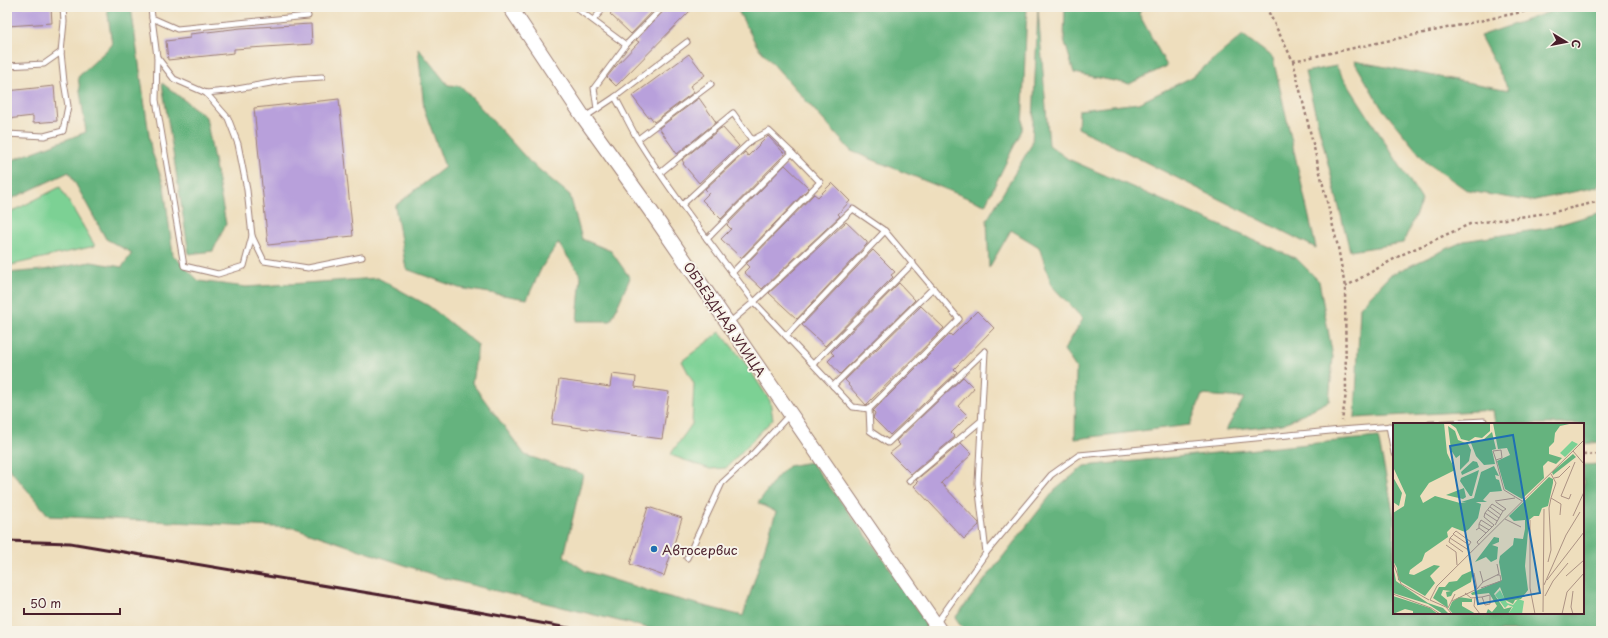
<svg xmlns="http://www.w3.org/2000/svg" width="1608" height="638" font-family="'Playpen Sans',sans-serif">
  <rect width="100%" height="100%" fill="#f7f3e8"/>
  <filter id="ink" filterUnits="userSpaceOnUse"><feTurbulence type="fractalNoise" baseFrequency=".025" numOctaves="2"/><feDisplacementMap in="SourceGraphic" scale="8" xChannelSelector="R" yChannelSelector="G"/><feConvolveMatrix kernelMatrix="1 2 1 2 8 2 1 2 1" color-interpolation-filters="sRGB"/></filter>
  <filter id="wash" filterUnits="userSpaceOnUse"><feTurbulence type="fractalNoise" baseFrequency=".012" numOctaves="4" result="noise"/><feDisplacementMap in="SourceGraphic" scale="16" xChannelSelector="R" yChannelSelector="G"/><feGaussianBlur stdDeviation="0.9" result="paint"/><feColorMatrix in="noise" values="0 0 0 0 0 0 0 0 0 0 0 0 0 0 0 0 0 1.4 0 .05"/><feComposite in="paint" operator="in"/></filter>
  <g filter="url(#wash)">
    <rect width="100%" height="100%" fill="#eedebd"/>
    <g fill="#7cd194" stroke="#637860">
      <path d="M 60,187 L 95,246 L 7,266 L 7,214 Z"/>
      <path d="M 720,332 L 746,364 L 770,401 L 773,419 L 726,468 L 710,469 L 670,455 L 692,424 L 694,384 L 682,361 Z"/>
    </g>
    <g fill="#65b37e" stroke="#586954">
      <path d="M 107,7 L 131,7 L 151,149 L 164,186 L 173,255 L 199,281 L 246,287 L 378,278 L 429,306 L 478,345 L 472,383 L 525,455 L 583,474 L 564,556 L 585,571 L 662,595 L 743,616 L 776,512 L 758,503 L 777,477 L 788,466 L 811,462 L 875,547 L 932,631 L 660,631 L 443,578 L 295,528 L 49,516 L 7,466 L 7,273 L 43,270 L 91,262 L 122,267 L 132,253 L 106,239 L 69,172 L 7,201 L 7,162 L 86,132 L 78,77 L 112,45 Z"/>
      <path d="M 736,7 L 1027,7 L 1022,130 L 985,205 L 851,151 L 757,46 Z"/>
      <path d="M 1065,7 L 1142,7 L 1139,14 L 1167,66 L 1129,84 L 1074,73 L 1064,39 Z"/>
      <path d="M 1601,7 L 1601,180 L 1597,187 L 1530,201 L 1468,191 L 1426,162 L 1381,107 L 1354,61 L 1509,90 L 1480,36 L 1561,8 Z"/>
      <path d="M 1038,10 L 1049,145 L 1068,159 L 1297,259 L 1319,281 L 1333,357 L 1329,401 L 1283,424 L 1226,430 L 1244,398 L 1202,395 L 1190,425 L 1075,439 L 1076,368 L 1064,350 L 1083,319 L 1052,286 L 1039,247 L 1011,230 L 989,268 L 987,220 L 1032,144 Z"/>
      <path d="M 1243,35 L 1273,58 L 1316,248 L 1078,128 L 1079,110 L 1139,103 L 1192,77 Z"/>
      <path d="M 418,48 L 448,85 L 461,86 L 530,162 L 570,195 L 582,239 L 611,251 L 630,278 L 611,321 L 577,321 L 581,276 L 558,243 L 542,267 L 527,299 L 459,288 L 406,269 L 395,206 L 445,167 L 424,109 Z"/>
      <path d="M 1336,66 L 1422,200 L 1403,243 L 1350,251 L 1305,72 Z"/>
      <path d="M 162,83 L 206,117 L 226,224 L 213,251 L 189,254 Z"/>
      <path d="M 1601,212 L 1601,442 L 1583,444 L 1583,424 L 1495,424 L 1493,410 L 1355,418 L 1360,307 L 1390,275 L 1464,241 L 1548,228 Z"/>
      <path d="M 1378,437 L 1394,516 L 1394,613 L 1583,613 L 1583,465 L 1601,464 L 1601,631 L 964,631 L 955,618 L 1054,491 L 1084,466 Z"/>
    </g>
    <g id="blocks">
      <g fill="#b8a0db">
        <path d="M 7,7 L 51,7 L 52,23 L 7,26 Z"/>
        <path d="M 617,7 L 657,7 L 631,34 L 610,14 Z"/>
        <path d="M 667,7 L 694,7 L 616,86 L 607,77 L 615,67 L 639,42 L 636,40 Z"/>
        <path d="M 311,24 L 312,44 L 234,49 L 234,53 L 168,60 L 166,41 L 190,38 L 190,34 L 241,28 Z"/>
        <path d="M 689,54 L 705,75 L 690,86 L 694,92 L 654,122 L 650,116 L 648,117 L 632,96 Z"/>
        <path d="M 54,86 L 57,121 L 33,123 L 33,116 L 7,119 L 7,91 Z"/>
        <path d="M 699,98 L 716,122 L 677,154 L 659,128 Z"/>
        <path d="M 339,99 L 353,236 L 268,245 L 254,108 Z"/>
        <path d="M 721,128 L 723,128 L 739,146 L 699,183 L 683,164 L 684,163 L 682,160 Z"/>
        <path d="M 768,136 L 785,154 L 721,219 L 702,200 L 709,193 L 705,189 L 745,152 L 748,156 Z"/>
        <path d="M 785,165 L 809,188 L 741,258 L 721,239 L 731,229 L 727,225 Z"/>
        <path d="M 832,183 L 850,201 L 838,214 L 840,216 L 762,289 L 744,272 L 749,267 L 746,264 L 814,194 L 818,197 Z"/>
        <path d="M 846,222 L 867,242 L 867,244 L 797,319 L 769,293 Z"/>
        <path d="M 873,250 L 895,272 L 891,275 L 893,277 L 825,346 L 802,325 Z"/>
        <path d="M 899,283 L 915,300 L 840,374 L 828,361 L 834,355 L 831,352 Z"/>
        <path d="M 921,306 L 944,328 L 866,405 L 848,385 L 849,384 L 845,380 Z"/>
        <path d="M 977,311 L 994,328 L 954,369 L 957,372 L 890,435 L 873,418 L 875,413 L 873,411 L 950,334 L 952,336 Z"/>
        <path d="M 612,374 L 636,377 L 635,387 L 669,392 L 662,439 L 552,424 L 559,380 L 610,387 Z"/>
        <path d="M 963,377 L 974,388 L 958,406 L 968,416 L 951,433 L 955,437 L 911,474 L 890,453 L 900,445 L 896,441 Z"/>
        <path d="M 961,443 L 972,454 L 941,483 L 979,523 L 979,525 L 964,539 L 914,486 L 918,482 L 916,480 Z"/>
        <path d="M 648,507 L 682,518 L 664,576 L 630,564 Z"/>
      </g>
    </g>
  </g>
  <g filter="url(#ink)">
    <use href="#blocks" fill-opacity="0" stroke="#9c7e74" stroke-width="1"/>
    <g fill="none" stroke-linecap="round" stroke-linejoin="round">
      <defs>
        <g id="lane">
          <path d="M 151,7 L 152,18 L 177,29 L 308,16"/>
          <path d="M 575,7 L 626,45 L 663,7"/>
          <path d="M 516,12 L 528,7"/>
          <path d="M 152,18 L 157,57 L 174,79 L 206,93 L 226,91 L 293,79 L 322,77"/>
          <path d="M 593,20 L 605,7"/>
          <path d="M 157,57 L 156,100 L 184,266 L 218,274 L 244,266 L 252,236"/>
          <path d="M 7,66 L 44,64 L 61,52"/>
          <path d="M 206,93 L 228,118 L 238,144 L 247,190 L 252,236 L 264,261 L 308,268 L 362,257"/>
          <path d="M 615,97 L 687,42"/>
          <path d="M 597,109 L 594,88 L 626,45"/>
          <path d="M 585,117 L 615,97 C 623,111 630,126 638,140 C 673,196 715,249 754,302 L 853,209 L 885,231 L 786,336"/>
          <path d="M 7,134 L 44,136 L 63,131 L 68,106 L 64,82 L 61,52 L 64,22 L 63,7"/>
          <path d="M 638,139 L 711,84"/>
          <path d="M 660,173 L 733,113 L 752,140 L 682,205"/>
          <path d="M 707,239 L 792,153 L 769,131 L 752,140"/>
          <path d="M 732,273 L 820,182 L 792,153"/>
          <path d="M 729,323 L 754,302 L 853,407 L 869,409 L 959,319 L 885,231"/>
          <path d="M 985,351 L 978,483 L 986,553"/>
          <path d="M 813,364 L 913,263"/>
          <path d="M 833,386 L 933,288"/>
          <path d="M 869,409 L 870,431 L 888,443 L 985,351"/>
          <path d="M 1430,424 L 1484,421 L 1484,424"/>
          <path d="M 1389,426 L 1394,453"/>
          <path d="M 909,481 L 982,420"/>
          <path d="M 687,558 L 722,483 L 750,457 L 790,414"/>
          <path d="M 936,624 L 986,553 L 1051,475 L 1079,455 L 1341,430 L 1394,426"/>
        </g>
        <path id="secondary" d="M 510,7 L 584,118 L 650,210 L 940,631"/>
      </defs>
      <use href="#lane" stroke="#9c7e74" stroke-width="7"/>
      <use href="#secondary" stroke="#9c7e74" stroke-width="16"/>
      <g stroke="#9c7e74" stroke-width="2.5" stroke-dasharray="3 3" stroke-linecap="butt">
        <path d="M 1266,7 L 1293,61 L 1338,247 L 1345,287 L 1346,393 L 1342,421"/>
        <path d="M 1293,61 L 1526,11 L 1537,7"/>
        <path d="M 1345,287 L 1401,255 L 1470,224 L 1554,212 L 1601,201"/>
        <path d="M 1583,455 L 1601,454"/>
      </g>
      <use href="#lane" stroke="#fff" stroke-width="5"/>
      <use href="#secondary" stroke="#fff" stroke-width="14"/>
      <path stroke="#4a1f2b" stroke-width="3" d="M 7,541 L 70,543 L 429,603 L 585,631"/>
    </g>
  </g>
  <circle fill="#1f6fb2" stroke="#f7f3e8" stroke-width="1.5" cx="654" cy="549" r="4"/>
  <g text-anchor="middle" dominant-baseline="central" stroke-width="4" stroke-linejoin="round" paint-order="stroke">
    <g font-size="13" fill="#4a1f2b" stroke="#f7f3e8">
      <text transform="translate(725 319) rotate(56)">ОБЪЕЗДНАЯ УЛИЦА</text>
    </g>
    <g font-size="13" fill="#4a1f2b" stroke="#f7f3e8" text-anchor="start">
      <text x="662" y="549">Автосервис</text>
    </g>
  </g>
  <g transform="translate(1393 423)">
    <rect width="191" height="191" fill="#eedebd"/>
    <path d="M 179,18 L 185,21 L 172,34 L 167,30 ZM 107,167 L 114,180 L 120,182 L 125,176 L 131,178 L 129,191 L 115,191 L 120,184 L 115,182 L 112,185 L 102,172 Z" fill="#7cd194"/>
    <path d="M 0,0 L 51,0 L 54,30 L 62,47 L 36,60 L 27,73 L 30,80 L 42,73 L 67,80 L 80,78 L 88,81 L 85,95 L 76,106 L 72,109 L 59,104 L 54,109 L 55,114 L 32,130 L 29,138 L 17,147 L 16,151 L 21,152 L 41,142 L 47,143 L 37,153 L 42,160 L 32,173 L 5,157 L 4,145 L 0,138 L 0,90 L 11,83 L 13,72 L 1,46 ZM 56,0 L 97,0 L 97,8 L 89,15 L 82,14 L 76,18 L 68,16 L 63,5 ZM 100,0 L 181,0 L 167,3 L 162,10 L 161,19 L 156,24 L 156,31 L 169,35 L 163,41 L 155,38 L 150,43 L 151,55 L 129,76 L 112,66 L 104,38 L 117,32 L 114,25 L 105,26 ZM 55,3 L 62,8 L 65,17 L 75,21 L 78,27 L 76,38 L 67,47 L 67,32 L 63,35 L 58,27 ZM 99,9 L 103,26 L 99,27 L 102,41 L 91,42 L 83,33 L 78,20 L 78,18 L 90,17 ZM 180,31 L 183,34 L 160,52 L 159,49 ZM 80,38 L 84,39 L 86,44 L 69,52 L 68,49 ZM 101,43 L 106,53 L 102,52 L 103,56 L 106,57 L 109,68 L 97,69 L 90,77 L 94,79 L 68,79 L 81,75 L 88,49 ZM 86,47 L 79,73 L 77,73 L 67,58 L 68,55 ZM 0,54 L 9,70 L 6,83 L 0,79 ZM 156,54 L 160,56 L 160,60 L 155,83 L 149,85 L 146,93 L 141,93 L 136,97 L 132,143 L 135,167 L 128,176 L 122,177 L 120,181 L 112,177 L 107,164 L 101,171 L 111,186 L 119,184 L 115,191 L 93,191 L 95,186 L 99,189 L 104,183 L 96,170 L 79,172 L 78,170 L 109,157 L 106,139 L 107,133 L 120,122 L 121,115 L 130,116 L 132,106 L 132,97 L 121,98 L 116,93 ZM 71,65 L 73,74 L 70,76 L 53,72 ZM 101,114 L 106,115 L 106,119 L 99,122 L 105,124 L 104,136 L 98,139 L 93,134 L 82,139 ZM 0,142 L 3,158 L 35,180 L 50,185 L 56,191 L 50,191 L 35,181 L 0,170 ZM 78,148 L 80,148 L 78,159 L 60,169 L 58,173 L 54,174 L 53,169 L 58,168 L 50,167 L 48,172 L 54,177 L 55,185 L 40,175 L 46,164 L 52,164 L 56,159 L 64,158 L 69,152 ZM 0,173 L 37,185 L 45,191 L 20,191 L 20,188 L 12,186 L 0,191 ZM 66,174 L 79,176 L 79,179 L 69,179 L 69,183 L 83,191 L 60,191 L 56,186 L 59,179 Z" fill="#65b37e"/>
    <path fill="none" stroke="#ac9283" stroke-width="1" d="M 180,28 L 191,41M 103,37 L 100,28 L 108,27 L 109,35 L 103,37 L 111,67 L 129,78M 158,51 L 163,60 L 158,75 L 168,81 L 167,92M 161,55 L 166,54 L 177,43M 178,71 L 176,76 L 168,73 L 182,39M 102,78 L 122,75M 103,79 L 113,86 L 110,88M 97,84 L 108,92M 95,87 L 106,95M 92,90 L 99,81 L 110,88 L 102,102M 180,93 L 191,69M 112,96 L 128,104M 137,97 L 137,165 L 142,191M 86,101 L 88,97 L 99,104M 86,105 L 86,101 L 96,107M 83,107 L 86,105 L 93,110M 60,112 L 57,115 L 74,126M 57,115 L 56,119 L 70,129M 53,122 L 63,129 L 64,142M 76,122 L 60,111 L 63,108 L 78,119 L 76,122 L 74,126 L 77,130M 86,122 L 84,119 L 101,102 L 91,94 L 92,90 L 104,98M 0,139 L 8,161 L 36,177M 155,139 L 158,127 L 156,85 L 158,75M 173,153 L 191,137M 154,157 L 191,109M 90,159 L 106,151 L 104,141M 151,162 L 173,112 L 187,89M 88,165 L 108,158 L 107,152 L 104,152M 84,166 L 90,159 L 87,148M 72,170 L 78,175 L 89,174 L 92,182 L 97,181 L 97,172 L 89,174M 0,171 L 38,185 L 47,191M 152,173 L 160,158 L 175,140M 82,175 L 81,183 L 87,191M 59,178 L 84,166 L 81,150M 55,185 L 62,171M 150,189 L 151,86M 59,191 L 53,184 L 37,177 L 44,163 L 191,17M 169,191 L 174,169 L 191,150M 180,191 L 178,184 L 180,168"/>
    <path fill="#1f6fb2" fill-opacity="0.15" stroke="#1f6fb2" stroke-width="2" d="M 120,12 L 147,170 L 85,181 L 57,23 Z"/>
    <rect width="191" height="191" fill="none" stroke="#4a1f2b" stroke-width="2"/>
  </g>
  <rect width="1608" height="638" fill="none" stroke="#f7f3e8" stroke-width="24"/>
  <g transform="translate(1566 42) rotate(100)" stroke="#f7f3e8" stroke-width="3" paint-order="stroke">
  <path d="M0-3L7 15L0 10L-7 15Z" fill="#4a1f2b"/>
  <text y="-6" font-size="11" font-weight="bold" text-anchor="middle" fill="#4a1f2b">С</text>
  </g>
  <path d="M24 608v6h96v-6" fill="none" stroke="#4a1f2b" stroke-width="2"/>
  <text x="30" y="608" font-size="12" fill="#4a1f2b" stroke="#f7f3e8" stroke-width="3" paint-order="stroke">50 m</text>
</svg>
